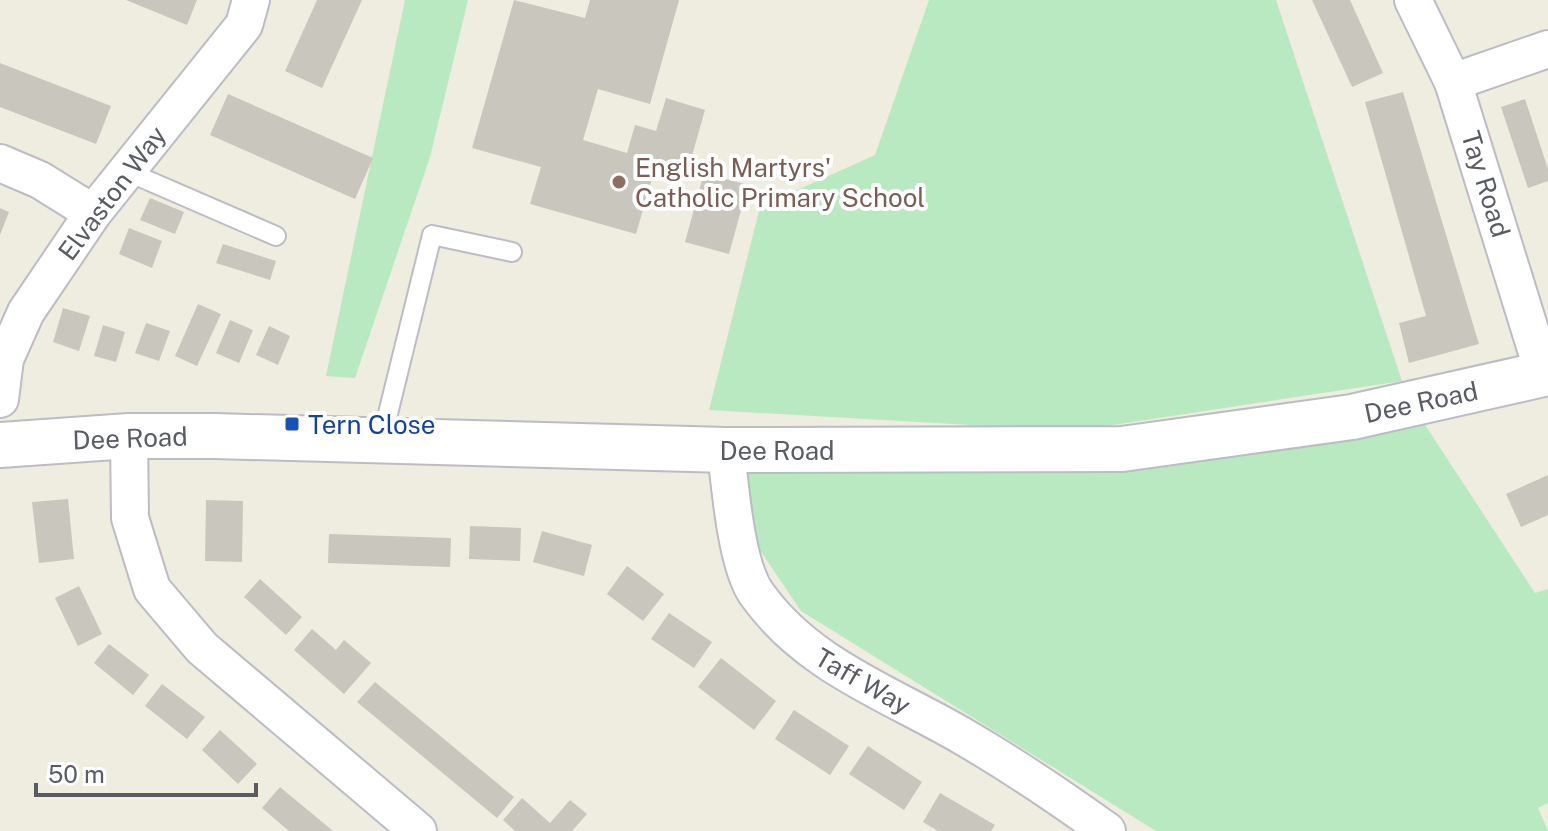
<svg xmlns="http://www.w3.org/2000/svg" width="1548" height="831" font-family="'Public Sans',sans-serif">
  <rect width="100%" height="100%" fill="#eeede0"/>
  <g fill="#b9e9c0">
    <path d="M 405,0 L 468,0 L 430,157 L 355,378 L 326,376 Z"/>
    <path d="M 929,0 L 1276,0 L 1402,381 L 1074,431 L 709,410 L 760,207 L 875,155 Z"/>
    <path d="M 1416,411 L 1535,593 L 1548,589 L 1548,803 L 1538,808 L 1548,831 L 1156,831 L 801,611 L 749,534 L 733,460 Z"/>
  </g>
  <g fill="#c9c7bd">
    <path d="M 126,0 L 197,0 L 187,25 Z"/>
    <path d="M 317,0 L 362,0 L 322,88 L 285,71 Z"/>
    <path d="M 514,0 L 585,18 L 590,0 L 679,0 L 650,104 L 598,89 L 583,140 L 627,153 L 635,125 L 656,131 L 666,98 L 705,110 L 685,180 L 654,172 L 636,234 L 530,204 L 541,167 L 472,148 Z"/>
    <path d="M 1312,0 L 1350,0 L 1383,73 L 1352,87 Z"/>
    <path d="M 0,63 L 111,106 L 96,144 L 0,107 Z"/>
    <path d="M 1403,92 L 1479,344 L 1409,363 L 1399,323 L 1426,316 L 1365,102 Z"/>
    <path d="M 228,94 L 373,158 L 355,199 L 210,135 Z"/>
    <path d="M 1525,99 L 1548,169 L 1548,181 L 1528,188 L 1501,107 Z"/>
    <path d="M 704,173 L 748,185 L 729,254 L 685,242 Z"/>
    <path d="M 150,198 L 184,212 L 175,234 L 140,220 Z"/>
    <path d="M 0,208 L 9,212 L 0,235 Z"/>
    <path d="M 129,228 L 162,241 L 152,268 L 119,254 Z"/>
    <path d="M 223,244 L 276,261 L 270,280 L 216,263 Z"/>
    <path d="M 198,304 L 221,314 L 197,366 L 175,356 Z"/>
    <path d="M 63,308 L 90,316 L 79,351 L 53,342 Z"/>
    <path d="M 230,320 L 253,330 L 239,363 L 216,353 Z"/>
    <path d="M 146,323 L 170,331 L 159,361 L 135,353 Z"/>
    <path d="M 103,325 L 125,332 L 116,362 L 94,356 Z"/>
    <path d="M 269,326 L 290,336 L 278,365 L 256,355 Z"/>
    <path d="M 1548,475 L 1548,515 L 1521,527 L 1506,494 Z"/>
    <path d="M 68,499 L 74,559 L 39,563 L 32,502 Z"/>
    <path d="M 206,500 L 243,501 L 242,562 L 205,561 Z"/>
    <path d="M 470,526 L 521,528 L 520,561 L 469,559 Z"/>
    <path d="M 542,531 L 592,545 L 584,576 L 533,562 Z"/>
    <path d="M 329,534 L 451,538 L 450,567 L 328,563 Z"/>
    <path d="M 627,566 L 664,594 L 643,621 L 607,594 Z"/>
    <path d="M 260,579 L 302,617 L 286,635 L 244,597 Z"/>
    <path d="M 79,586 L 102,634 L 78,646 L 55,598 Z"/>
    <path d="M 669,613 L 712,642 L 694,668 L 651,639 Z"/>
    <path d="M 312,629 L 336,650 L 344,640 L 371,663 L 344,694 L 294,650 Z"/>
    <path d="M 109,644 L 149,675 L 133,695 L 94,663 Z"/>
    <path d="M 721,658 L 776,701 L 754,730 L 698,687 Z"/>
    <path d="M 375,682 L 514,797 L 497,818 L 357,702 Z"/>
    <path d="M 162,684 L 205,717 L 187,739 L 145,706 Z"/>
    <path d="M 794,710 L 849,746 L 830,775 L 775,739 Z"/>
    <path d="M 220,730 L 257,764 L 238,784 L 202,750 Z"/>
    <path d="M 868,746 L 922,782 L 904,810 L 849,774 Z"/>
    <path d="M 280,787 L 333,831 L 289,831 L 262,808 Z"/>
    <path d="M 940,793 L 995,825 L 991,831 L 938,831 L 923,822 Z"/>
    <path d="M 522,798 L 550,823 L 570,800 L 587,814 L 572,831 L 515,831 L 503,820 Z"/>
  </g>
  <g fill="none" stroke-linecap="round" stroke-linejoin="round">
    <defs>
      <g id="service">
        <path d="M 126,171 L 276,236"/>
        <path d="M 381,442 L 432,235 L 512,252"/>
      </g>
      <g id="minor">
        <path d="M 1413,0 L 1453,82 L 1544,375"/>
        <path d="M 1453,82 L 1548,49"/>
        <path d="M 0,163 L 40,180 L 93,213"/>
        <path d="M 0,399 L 5,359 L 26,312 L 93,213 L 244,25 L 251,0"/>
        <path d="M 129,436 L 130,518 L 152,589 L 202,648 L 418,831"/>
        <path d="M 726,450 C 730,486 736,564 756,593 C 807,666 891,694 964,737 C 1014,766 1061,798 1107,831"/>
      </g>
      <path id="tertiary" d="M 0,445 L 129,436 L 214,436 L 726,450 L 1122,449 L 1352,417 L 1548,373"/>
    </defs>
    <use href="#service" stroke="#bbbdc4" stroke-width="22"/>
    <use href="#minor" stroke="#bbbdc4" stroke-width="40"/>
    <use href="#tertiary" stroke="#bbbdc4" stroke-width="48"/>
    <use href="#service" stroke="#fff" stroke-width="18"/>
    <use href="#minor" stroke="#fff" stroke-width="36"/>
    <use href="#tertiary" stroke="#fff" stroke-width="44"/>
  </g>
  <circle fill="#8d6e63" stroke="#fff" stroke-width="3" cx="619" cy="182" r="8"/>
  <rect fill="#1a4fb4" stroke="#fff" stroke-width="3" x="284" y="416" width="16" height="16" rx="4"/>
  <g text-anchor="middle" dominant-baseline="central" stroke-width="8" stroke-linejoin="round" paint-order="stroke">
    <g font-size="26" fill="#785e54" stroke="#fff" text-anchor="start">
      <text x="635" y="167">English Martyrs'<tspan x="635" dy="30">Catholic Primary School</tspan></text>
    </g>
    <g font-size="26" fill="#595c63" stroke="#fff">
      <text transform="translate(1486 184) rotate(73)">Tay Road</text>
      <text transform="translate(112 193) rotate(-53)">Elvaston Way</text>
      <text transform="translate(1421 402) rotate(-12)">Dee Road</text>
      <text transform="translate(130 438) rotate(-2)">Dee Road</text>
      <text x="777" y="450">Dee Road</text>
      <text transform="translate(863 681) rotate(30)">Taff Way</text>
    </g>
    <g font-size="26" fill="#164399" stroke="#fff" text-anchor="start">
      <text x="308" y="424">Tern Close</text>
    </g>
  </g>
  <path d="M36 783v12h220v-12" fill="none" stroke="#595c63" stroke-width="4"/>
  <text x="48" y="783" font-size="24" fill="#595c63" stroke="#ffffff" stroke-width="6" paint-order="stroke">50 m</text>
</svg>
